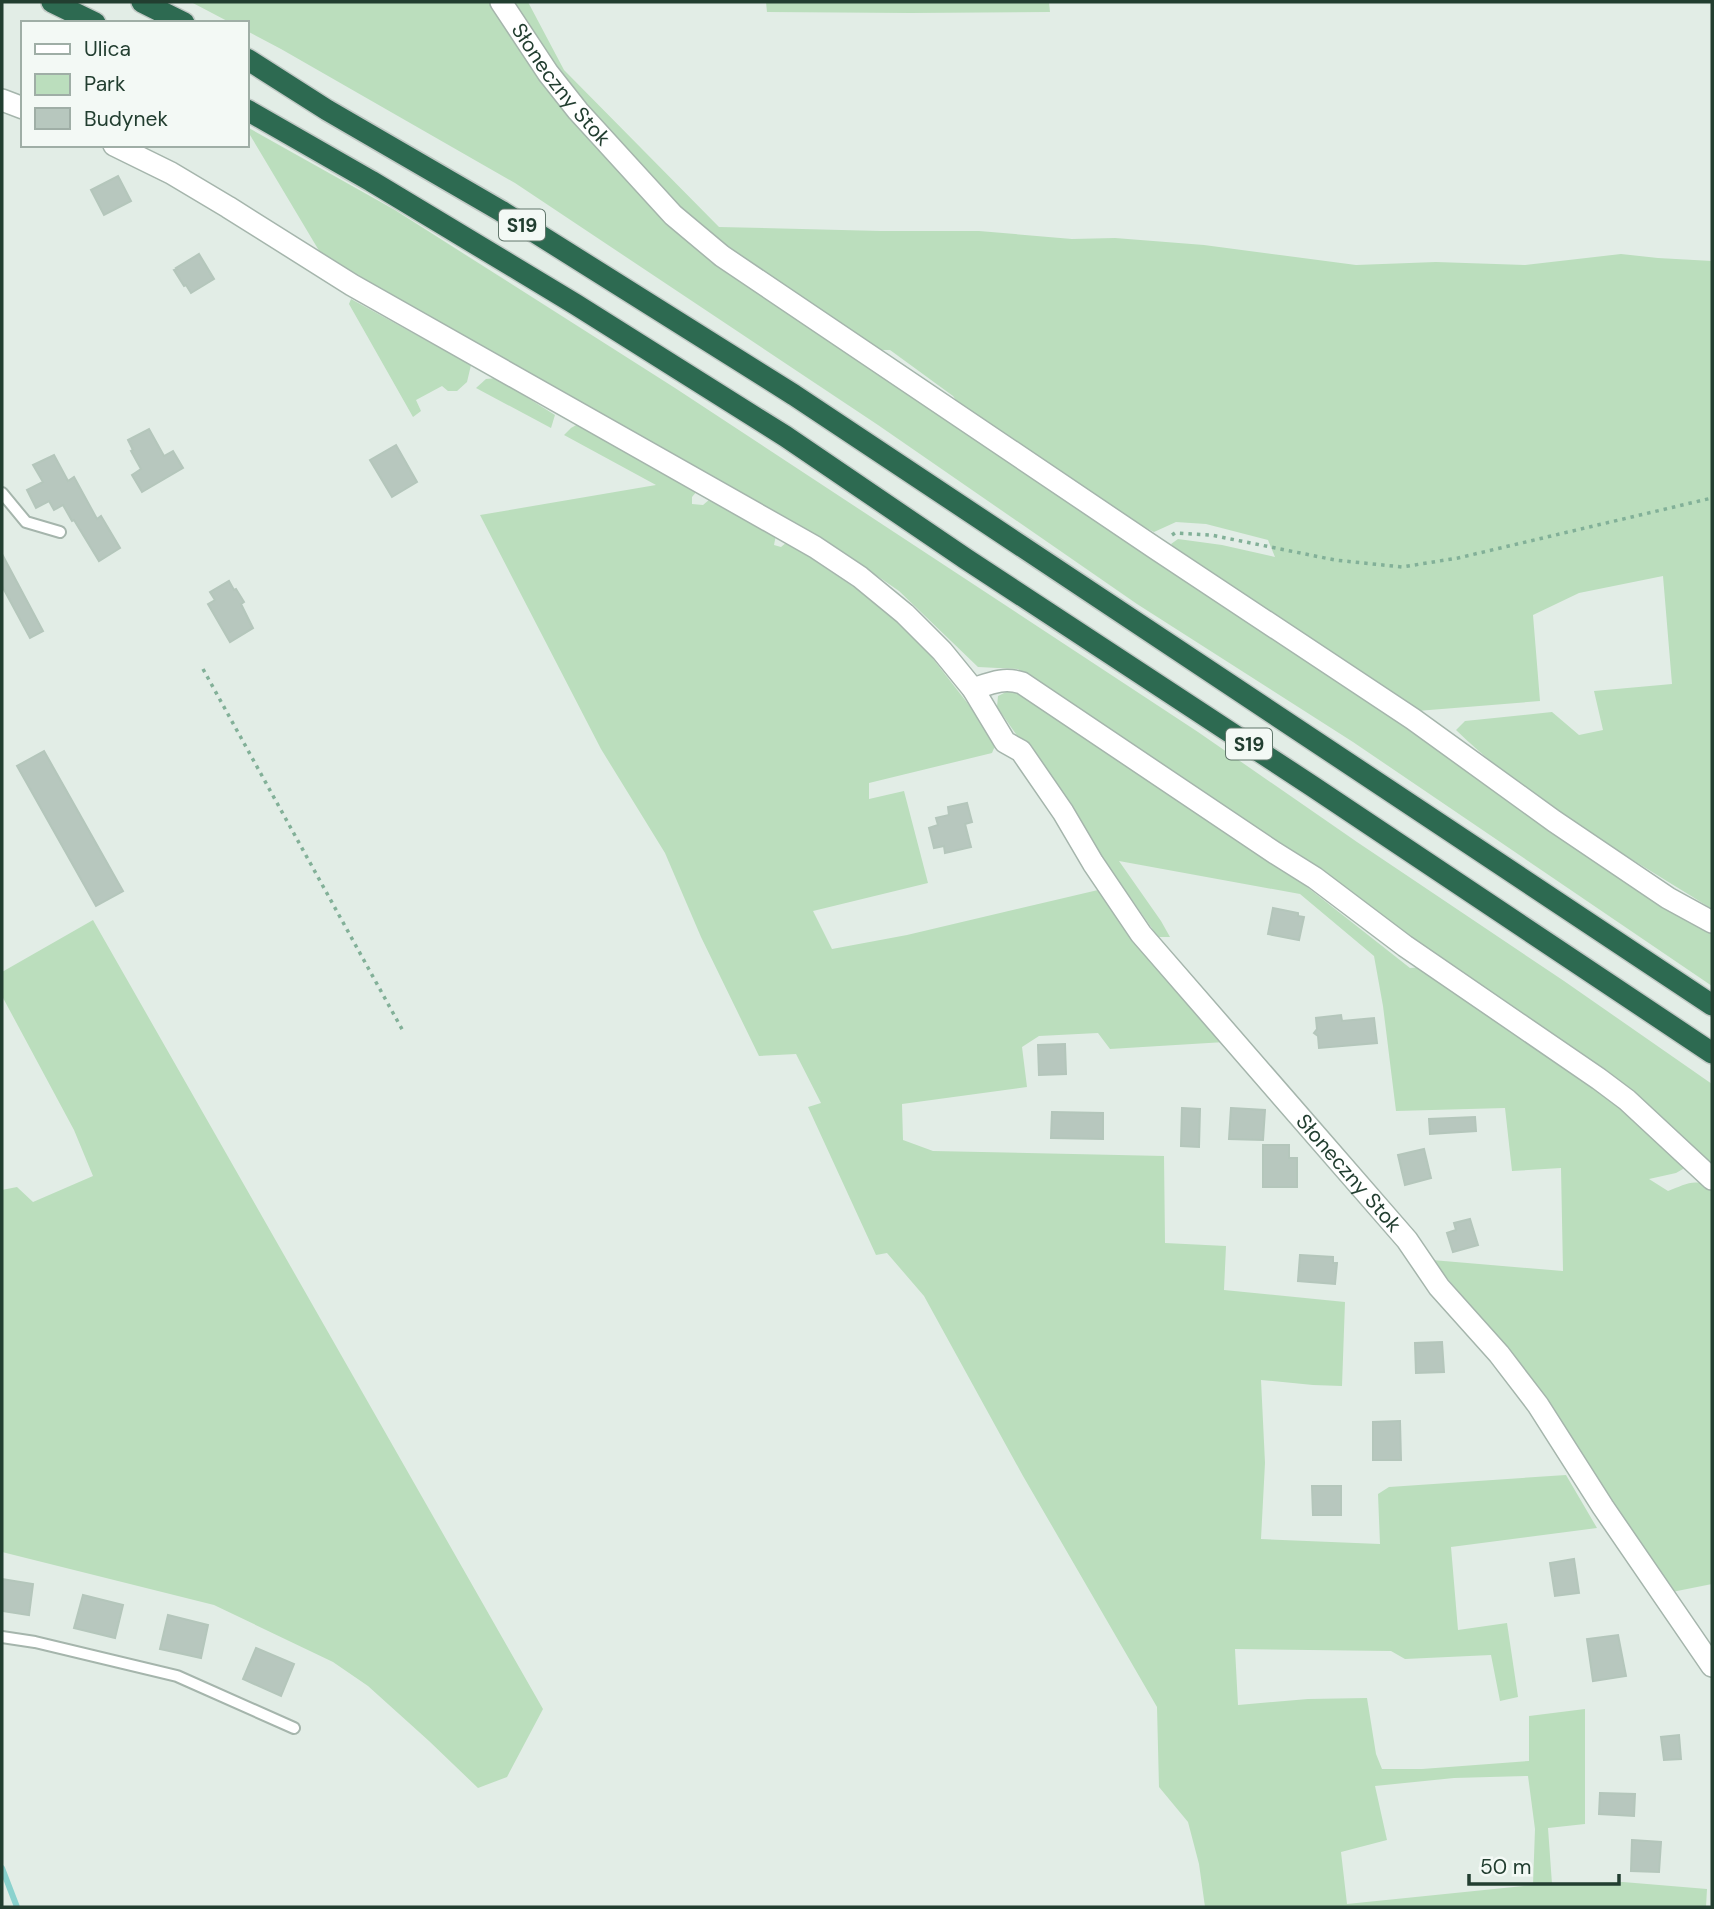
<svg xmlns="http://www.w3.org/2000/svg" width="1714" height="1909" font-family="'DM Sans',sans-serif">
  <rect width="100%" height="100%" fill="#e2ede6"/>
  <g fill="#bbdebd" fill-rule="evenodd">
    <path d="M 191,2 L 494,2 L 652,204 L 1712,931 L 1712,986 L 1353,742 L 1137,604 L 878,425 L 515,183 L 281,49 L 247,31 L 247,23 L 231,23 Z"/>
    <path d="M 511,2 L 528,2 L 564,70 L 719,227 L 881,231 L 979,231 L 1072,239 L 1115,238 L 1204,245 L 1356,265 L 1436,262 L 1525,265 L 1621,254 L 1658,258 L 1712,261 L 1712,909 C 1626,855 1529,801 1456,730 L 1465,721 L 1552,712 L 1579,735 L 1603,730 L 1594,691 L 1672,684 L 1663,576 L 1579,593 L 1533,615 L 1540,701 L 1417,711 L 1189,563 L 1171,544 L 1178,539 L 1222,545 L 1275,557 L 1268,540 L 1206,524 L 1176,522 L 1154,532 L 1129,519 L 959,404 L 953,396 L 890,350 L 878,350 L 758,272 L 683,210 L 560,77 Z"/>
    <path d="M 766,2 L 1049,2 L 1050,12 L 910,13 L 767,12 Z"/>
    <path d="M 247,127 L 395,210 L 675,388 L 1198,732 L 1357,842 L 1564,981 L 1712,1084 L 1712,1164 L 1694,1148 L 1035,684 L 1018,669 L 978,667 L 899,591 L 831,544 L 324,259 L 247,130 Z"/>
    <path d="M 351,299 L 471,365 L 467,382 L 457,391 L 448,391 L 442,386 L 416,400 L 421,411 L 413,417 L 349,304 Z"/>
    <path d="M 496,378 L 555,415 L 551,428 L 476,388 L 486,379 Z"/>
    <path d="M 578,424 L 697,491 L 692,497 L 692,504 L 703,505 L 710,499 L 776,535 L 774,545 L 781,547 L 787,542 L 864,594 L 916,637 L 997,741 L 992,753 L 869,783 L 869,799 L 904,791 L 928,883 L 813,911 L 832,949 L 907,935 L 1098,890 L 1127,933 L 1225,1042 L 1110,1049 L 1098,1033 L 1039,1036 L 1022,1047 L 1027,1087 L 902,1104 L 903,1140 L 933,1151 L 1164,1156 L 1165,1243 L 1226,1246 L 1224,1290 L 1345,1302 L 1342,1386 L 1313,1385 L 1261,1380 L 1265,1463 L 1261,1539 L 1380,1544 L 1378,1494 L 1389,1487 L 1566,1475 L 1597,1528 L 1451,1547 L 1458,1630 L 1507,1623 L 1518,1697 L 1500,1701 L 1491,1655 L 1405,1659 L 1391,1651 L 1235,1649 L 1238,1705 L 1308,1699 L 1367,1698 L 1376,1754 L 1382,1769 L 1422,1769 L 1529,1761 L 1529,1716 L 1585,1709 L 1585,1824 L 1548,1828 L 1552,1884 L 1623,1882 L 1707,1889 L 1706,1907 L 1205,1907 L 1199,1864 L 1188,1822 L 1159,1787 L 1157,1707 L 1023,1476 L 924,1296 L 887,1253 L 876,1255 L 808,1107 L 821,1103 L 796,1054 L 759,1056 L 701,937 L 665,853 L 601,749 L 480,515 L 656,485 L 564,435 L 571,428 ZM 1528,1776 L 1535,1829 L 1533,1885 L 1347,1904 L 1341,1852 L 1387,1840 L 1375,1786 L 1454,1778 Z"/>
    <path d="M 1008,691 L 1025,695 L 1302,883 L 1410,968 L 1426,967 L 1499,1022 L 1617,1104 L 1624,1113 L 1636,1120 L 1683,1163 L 1683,1169 L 1676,1173 L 1649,1179 L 1668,1191 C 1685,1185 1697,1176 1712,1190 L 1712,1584 L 1667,1593 L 1508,1351 L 1432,1260 L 1563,1271 L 1561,1168 L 1512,1171 L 1505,1108 L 1396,1111 L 1383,1006 L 1374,956 L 1300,894 L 1119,861 L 1161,921 L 1170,937 L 1158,937 L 997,707 L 998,696 Z"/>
    <path d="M 93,920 L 543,1709 L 507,1777 L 478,1788 L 429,1741 L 368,1686 L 333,1662 L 214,1605 L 2,1552 L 2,1190 L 17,1187 L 33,1202 L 93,1176 L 74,1130 L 2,996 L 2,972 Z"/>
  </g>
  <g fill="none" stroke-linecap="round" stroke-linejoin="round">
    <path stroke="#8ad2ce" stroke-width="6" d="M 2,1868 L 17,1907"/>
  </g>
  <g fill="#b7c7be" stroke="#b4c6bb" stroke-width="2">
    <path d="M 118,176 L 131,201 L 104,215 L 91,190 Z"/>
    <path d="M 199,254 L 214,279 L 191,293 L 186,285 L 184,286 L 174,270 L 177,269 L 176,268 Z"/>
    <path d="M 149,429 L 164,456 L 173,451 L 183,468 L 142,492 L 132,475 L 141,469 L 131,451 L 133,450 L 128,440 Z"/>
    <path d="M 396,445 L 417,482 L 392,497 L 370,460 Z"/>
    <path d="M 54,455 L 68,481 L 74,477 L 97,519 L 101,516 L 120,548 L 99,561 L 74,520 L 72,521 L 63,505 L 54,510 L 49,501 L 36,508 L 27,490 L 43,482 L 33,465 Z"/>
    <path d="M 2,554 L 43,631 L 30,638 L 2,586 Z"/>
    <path d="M 229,581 L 234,590 L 236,589 L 244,602 L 241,604 L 253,628 L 230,642 L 208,604 L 215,600 L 210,592 Z"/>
    <path d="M 44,751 L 123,891 L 96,906 L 17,766 Z"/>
    <path d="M 967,803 L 972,822 L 965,824 L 971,847 L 945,853 L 944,846 L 934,848 L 929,828 L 938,825 L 936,818 L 949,815 L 948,807 Z"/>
    <path d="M 1273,908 L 1298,913 L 1298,916 L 1304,917 L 1299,940 L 1268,934 Z"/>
    <path d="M 1341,1015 L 1342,1021 L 1374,1018 L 1377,1043 L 1319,1048 L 1318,1036 L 1314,1033 L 1317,1029 L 1316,1018 Z"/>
    <path d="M 1065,1044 L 1066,1074 L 1039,1075 L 1038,1045 Z"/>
    <path d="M 1182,1108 L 1200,1109 L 1199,1147 L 1181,1146 Z"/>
    <path d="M 1231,1108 L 1265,1110 L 1263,1140 L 1229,1139 Z"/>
    <path d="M 1052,1112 L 1103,1113 L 1103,1139 L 1051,1138 Z"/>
    <path d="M 1475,1117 L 1476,1131 L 1430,1134 L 1429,1119 Z"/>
    <path d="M 1263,1145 L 1289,1145 L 1289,1158 L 1297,1158 L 1297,1187 L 1263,1187 Z"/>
    <path d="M 1424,1149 L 1431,1178 L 1405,1185 L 1398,1155 Z"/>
    <path d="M 1470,1219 L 1478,1245 L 1453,1252 L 1447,1233 L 1456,1230 L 1454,1223 Z"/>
    <path d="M 1300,1255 L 1333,1257 L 1333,1263 L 1337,1263 L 1335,1284 L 1298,1281 Z"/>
    <path d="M 1442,1342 L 1444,1372 L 1416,1373 L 1415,1343 Z"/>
    <path d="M 1400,1421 L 1401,1460 L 1373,1460 L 1373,1422 Z"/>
    <path d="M 1312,1486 L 1341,1486 L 1341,1515 L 1313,1515 Z"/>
    <path d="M 1574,1559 L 1579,1593 L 1555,1596 L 1550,1563 Z"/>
    <path d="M 2,1579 L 33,1584 L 29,1615 L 2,1611 Z"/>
    <path d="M 83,1595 L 123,1605 L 115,1638 L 74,1628 Z"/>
    <path d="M 168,1615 L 208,1625 L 201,1658 L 160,1649 Z"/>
    <path d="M 1618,1635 L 1626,1676 L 1593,1681 L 1587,1639 Z"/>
    <path d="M 256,1648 L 294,1664 L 281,1696 L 243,1679 Z"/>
    <path d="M 1679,1735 L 1681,1759 L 1664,1760 L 1661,1737 Z"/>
    <path d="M 1600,1793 L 1635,1794 L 1634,1816 L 1599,1814 Z"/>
    <path d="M 1632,1840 L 1661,1842 L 1659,1872 L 1631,1871 Z"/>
  </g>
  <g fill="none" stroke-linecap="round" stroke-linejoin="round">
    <defs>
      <g id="lane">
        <path d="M 2,493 L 26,522 L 60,532"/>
        <path d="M 2,1637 L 35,1642 L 177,1676 L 294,1728"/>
      </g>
      <g id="street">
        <path id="s1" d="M 501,2 L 548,73 L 578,111 L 673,215 L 722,256 L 1155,548 L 1413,719 L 1554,821 L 1668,898 L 1712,922"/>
        <path d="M 2,100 L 23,108"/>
        <path id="s2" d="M 114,145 L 171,173 L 228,207 L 352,285 L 815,547 L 860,577 L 905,614 L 942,651 L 973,689 L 1005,742 L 1021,751 L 1063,812 L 1093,863 L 1141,934 L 1407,1240 L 1439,1287 L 1499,1354 L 1538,1405 L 1603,1507 L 1712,1666"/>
        <path d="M 973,689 C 991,683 1004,677 1022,683 L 1275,853 L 1315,878 L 1405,946 L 1599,1079 L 1627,1100 L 1712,1179"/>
      </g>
      <g id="highway">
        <path d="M 52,2 L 95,23"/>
        <path d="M 142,2 L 184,23"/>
        <path d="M 247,59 L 327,110 L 501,211 L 794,395 L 1712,1005"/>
        <path d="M 247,110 L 371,181 L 575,304 L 785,436 L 966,559 L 1312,786 L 1712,1053"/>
      </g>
    </defs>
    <use href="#lane" stroke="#a5b5ac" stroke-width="14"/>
    <use href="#street" stroke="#a5b5ac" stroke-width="24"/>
    <use href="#highway" stroke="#c1c9c5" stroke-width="24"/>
    <g stroke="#82b098" stroke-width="3.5" stroke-dasharray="3.5 5" stroke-linecap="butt">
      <path d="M 1172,535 L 1175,533 L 1211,535 L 1335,560 L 1402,567 L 1458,558 L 1712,498"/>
      <path d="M 203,669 L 403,1031"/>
    </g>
    <use href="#lane" stroke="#fff" stroke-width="10"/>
    <use href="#street" stroke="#fff" stroke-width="21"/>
    <use href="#highway" stroke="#2d6a51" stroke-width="21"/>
  </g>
  <g text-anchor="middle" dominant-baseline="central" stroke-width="5" stroke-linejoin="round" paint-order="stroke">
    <g fill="#f3f9f5" stroke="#61766b" stroke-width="2">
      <rect x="499" y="209.5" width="46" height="31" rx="5"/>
      <rect x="1226" y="728.5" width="46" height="31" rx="5"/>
    </g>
    <g font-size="19" font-weight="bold" fill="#223e30">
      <text x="522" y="225">S19</text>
      <text x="1249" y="744">S19</text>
    </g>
    <g font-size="21" fill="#223e30" stroke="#f3f9f5">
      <text stroke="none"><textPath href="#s1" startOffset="102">Słoneczny Stok</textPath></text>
      <text stroke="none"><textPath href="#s2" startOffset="1638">Słoneczny Stok</textPath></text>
    </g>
  </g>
  <rect width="1714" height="1909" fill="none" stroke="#223e30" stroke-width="7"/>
  <rect x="21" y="21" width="228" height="126" fill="#f3f9f5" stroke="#9faea6" stroke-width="2"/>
  <rect x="35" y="44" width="35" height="10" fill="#ffffff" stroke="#9faea6" stroke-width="2"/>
  <text x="84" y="56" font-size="21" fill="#223e30">Ulica</text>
  <rect x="35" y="74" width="35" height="21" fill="#bbdebd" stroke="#9faea6" stroke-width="2"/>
  <text x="84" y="91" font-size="21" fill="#223e30">Park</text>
  <rect x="35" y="108" width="35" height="21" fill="#b7c7be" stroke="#9faea6" stroke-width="2"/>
  <text x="84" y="126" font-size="21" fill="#223e30">Budynek</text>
  <path d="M1469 1874v10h150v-10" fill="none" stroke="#223e30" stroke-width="3.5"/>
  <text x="1480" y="1874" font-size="21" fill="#223e30" stroke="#f3f9f5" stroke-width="5" paint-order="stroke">50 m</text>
</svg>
